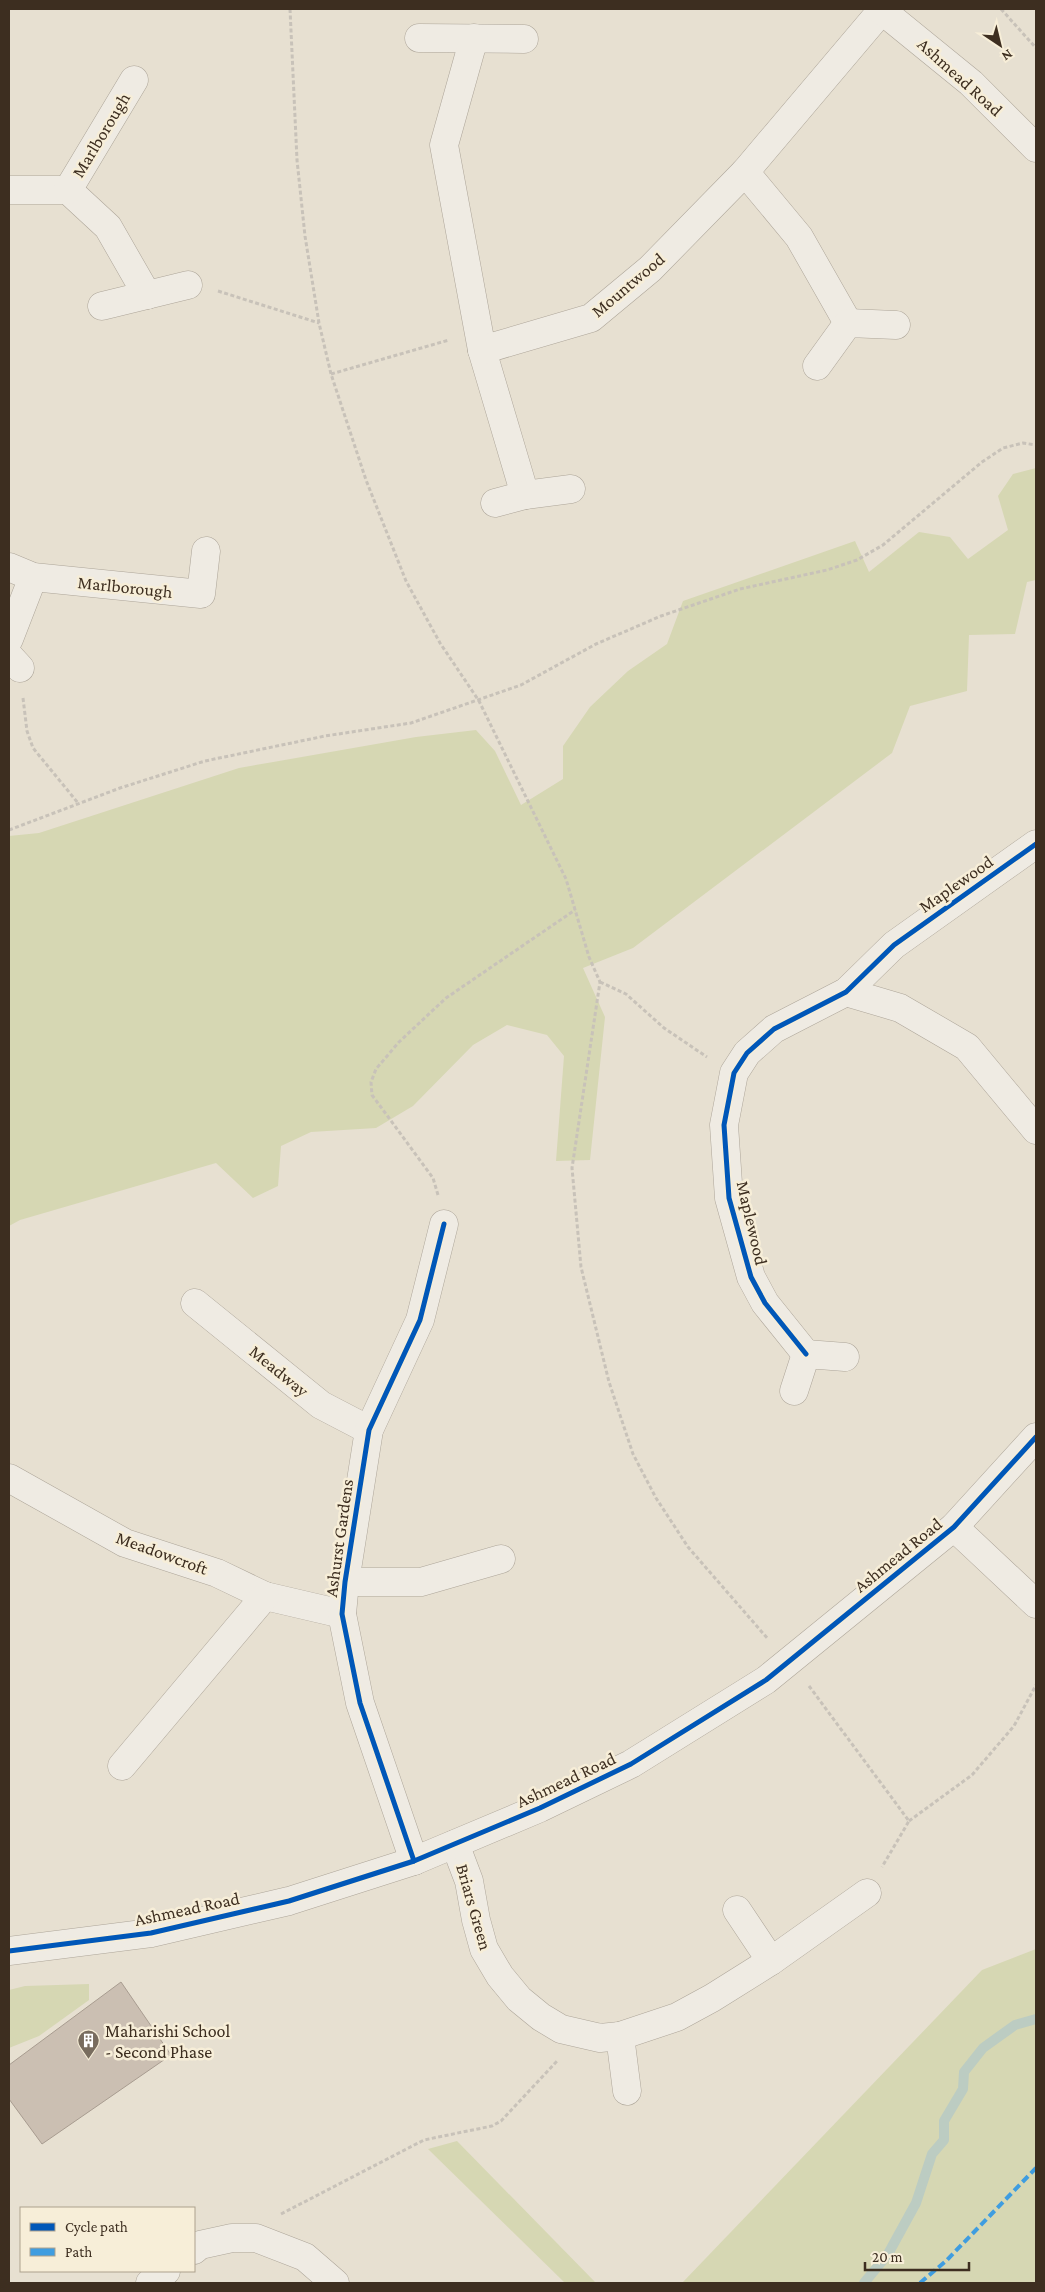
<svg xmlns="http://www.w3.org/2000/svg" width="1045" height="2292" font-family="'Crimson Pro',serif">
  <rect width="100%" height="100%" fill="#e7e0d1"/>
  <g fill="#d6d7b3">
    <path d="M 1036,468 L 1036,580 L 1027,582 L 1015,634 L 969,635 L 967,691 L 910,706 L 892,753 L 633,948 L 583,968 L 605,1017 L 590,1160 L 556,1161 L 564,1056 L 547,1035 L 507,1025 L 473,1045 L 413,1106 L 376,1128 L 311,1132 L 281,1146 L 278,1186 L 253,1198 L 216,1163 L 20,1220 L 9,1226 L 9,836 L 39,833 L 239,768 L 416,737 L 476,730 L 495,751 L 521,805 L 563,779 L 563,746 L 590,707 L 628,671 L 667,644 L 683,601 L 855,541 L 869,572 L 919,532 L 950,537 L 968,559 L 1008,530 L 998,496 L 1013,474 Z"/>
    <path d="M 1036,1949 L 1036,2283 L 682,2283 L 982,1970 Z"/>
    <path d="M 89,1984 L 89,2000 L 39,2036 L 9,2048 L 9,1990 L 25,1986 Z"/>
    <path d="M 457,2141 L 596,2283 L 565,2283 L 428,2149 Z"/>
  </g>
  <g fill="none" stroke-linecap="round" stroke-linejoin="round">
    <path stroke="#bcccc2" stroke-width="10" d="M 864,2283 L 888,2254 L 916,2203 L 932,2154 L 944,2140 L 944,2121 L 963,2089 L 964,2072 L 983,2048 L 1015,2025 L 1036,2019"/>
  </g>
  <path fill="#cbbfb2" stroke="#a89c90" d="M 121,1982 L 171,2055 L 42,2144 L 9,2099 L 9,2065 Z"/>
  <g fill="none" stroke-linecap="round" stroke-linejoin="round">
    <defs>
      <g id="minor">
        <path d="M 419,38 L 524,39"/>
        <path d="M 474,38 L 444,145 L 482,350 L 525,495"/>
        <path d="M 745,172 L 799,237 L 848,323"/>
        <path d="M 9,190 L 68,190 L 108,227 L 147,295"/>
        <path d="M 68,190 L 134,80"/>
        <path d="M 102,306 L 188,285"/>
        <path d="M 482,350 L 591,318 L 650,269 L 745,172 L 882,10"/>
        <path d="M 817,366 L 848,323 L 896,325"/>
        <path d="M 495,503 L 525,495 L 571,489"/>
        <path d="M 9,567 L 33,577 L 201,594 L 206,551"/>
        <path d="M 9,639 L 33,577"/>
        <path d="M 9,656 L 20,668"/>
        <path d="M 846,992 L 900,1008 L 967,1047 L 1036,1130"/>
        <path d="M 195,1303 L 321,1405 L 369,1430"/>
        <path d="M 806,1354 L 765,1303 L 751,1277 L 729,1198 L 724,1125 L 734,1073 L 747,1053 L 774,1029 L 846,992 L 894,945 L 1036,844"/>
        <path d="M 794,1391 L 806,1354 L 845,1357"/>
        <path d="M 9,1478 L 125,1543 L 217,1573 L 265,1596 L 342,1614"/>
        <path d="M 954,1527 L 1036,1604"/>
        <path d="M 345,1582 L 421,1582 L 501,1559"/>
        <path d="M 122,1766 L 265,1596"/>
        <path d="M 455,1844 L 469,1881 L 476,1920 L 484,1949 L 500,1976 L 519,1999 L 541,2017 L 561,2029 L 600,2038 L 620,2036 L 677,2017 L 712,1998 L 771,1961 L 867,1893"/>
        <path d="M 414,1861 L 360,1703 L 342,1614 L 345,1582 L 369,1430 L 420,1320 L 444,1224"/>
        <path d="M 737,1910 L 771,1961"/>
        <path d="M 620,2036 L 627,2091"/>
        <path d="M 194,2250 L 200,2245 L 232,2238 L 256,2238 L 305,2257 L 335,2283"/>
        <path d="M 150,2283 L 166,2271"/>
      </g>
      <g id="tertiary">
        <path d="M 880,9 L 971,83 L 1036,148"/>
        <path d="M 9,1951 L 151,1933 L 289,1901 L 414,1861 L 540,1808 L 631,1764 L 766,1680 L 954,1527 L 1036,1437"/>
      </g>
    </defs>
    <use href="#minor" stroke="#ada599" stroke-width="29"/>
    <use href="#tertiary" stroke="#ada599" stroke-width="29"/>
    <g stroke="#c8c2b9" stroke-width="3" stroke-dasharray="4 2.5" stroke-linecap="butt">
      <path d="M 290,9 L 297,160 L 305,236 L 319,323 L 331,374 L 366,480 L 406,581 L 440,643 L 479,701 L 566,879 L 589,957 L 600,982 L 572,1168 L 581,1267 L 609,1382 L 633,1454 L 656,1498 L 688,1547 L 768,1639"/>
      <path d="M 1001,9 L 1036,48"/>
      <path d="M 218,291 L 319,323"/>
      <path d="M 331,374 L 449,340"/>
      <path d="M 23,698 L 27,731 L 33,748 L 78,803"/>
      <path d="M 9,830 L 120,788 L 205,761 L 325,736 L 411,723 L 521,685 L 596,644 L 661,616 L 740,589 L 827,570 L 857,560 L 883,545 L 982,462 L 1003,448 L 1023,443 L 1036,445"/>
      <path d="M 600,982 L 626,994 L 664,1028 L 707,1057"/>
      <path d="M 438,1195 L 433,1178 L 372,1095 L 371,1082 L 376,1069 L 399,1042 L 446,998 L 575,910"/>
      <path d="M 809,1686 L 909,1821 L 882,1867"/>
      <path d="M 909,1821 L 972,1775 L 1014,1726 L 1036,1685"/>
      <path d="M 281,2214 L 424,2140 L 492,2126 L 501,2121 L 557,2061"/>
    </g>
    <use href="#minor" stroke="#efebe3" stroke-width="28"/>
    <use href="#tertiary" stroke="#efebe3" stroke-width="28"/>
    <path stroke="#3f9de0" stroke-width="4" stroke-dasharray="8 4" stroke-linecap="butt" d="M 920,2283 L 946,2261 L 1036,2168"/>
    <defs>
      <g id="cycleway">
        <path d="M 806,1354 L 765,1303 L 751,1277 L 729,1198 L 724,1125 L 734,1073 L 747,1053 L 774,1029 L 846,992 L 894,945 L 1036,844"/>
        <path d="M 414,1861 L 360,1703 L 342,1614 L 345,1582 L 369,1430 L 420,1320 L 444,1224"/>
        <path d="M 9,1951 L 151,1933 L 289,1901 L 414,1861 L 540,1808 L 631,1764 L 766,1680 L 954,1527 L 1036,1437"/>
      </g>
    </defs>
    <use href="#cycleway" stroke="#f7eed8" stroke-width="8"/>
    <use href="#cycleway" stroke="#0057b8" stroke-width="5"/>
  </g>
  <defs>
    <symbol id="building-pin" viewBox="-11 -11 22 30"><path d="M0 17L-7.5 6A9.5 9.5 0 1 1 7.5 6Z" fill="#786c5e" stroke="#f7eed8"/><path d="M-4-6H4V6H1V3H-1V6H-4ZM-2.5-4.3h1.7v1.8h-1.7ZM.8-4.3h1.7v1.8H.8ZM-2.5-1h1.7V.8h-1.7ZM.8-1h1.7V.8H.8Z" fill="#fff"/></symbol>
  </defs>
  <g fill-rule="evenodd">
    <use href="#building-pin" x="76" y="2028" width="25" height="34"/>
  </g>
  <g text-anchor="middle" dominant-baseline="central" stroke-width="5" stroke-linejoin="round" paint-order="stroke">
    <g font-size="18" fill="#3d2e20" stroke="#f7eed8">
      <text transform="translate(960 77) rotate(42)">Ashmead Road</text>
      <text transform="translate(101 135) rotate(-59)">Marlborough</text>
      <text transform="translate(628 285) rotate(-40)">Mountwood</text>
      <text transform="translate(125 587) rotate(6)">Marlborough</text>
      <text transform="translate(956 884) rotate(-35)">Maplewood</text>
      <text transform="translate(752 1223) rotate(77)">Maplewood</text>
      <text transform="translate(279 1371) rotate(39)">Meadway</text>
      <text transform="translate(339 1538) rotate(-82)">Ashurst Gardens</text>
      <text transform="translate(162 1553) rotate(20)">Meadowcroft</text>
      <text transform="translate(898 1555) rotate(-39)">Ashmead Road</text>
      <text transform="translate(566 1780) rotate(-25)">Ashmead Road</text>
      <text transform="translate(474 1907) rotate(74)">Briars Green</text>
      <text transform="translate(187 1909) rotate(-12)">Ashmead Road</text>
    </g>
    <g font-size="18" fill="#3d2e20" stroke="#f7eed8" text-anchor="start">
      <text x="105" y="2031">Maharishi School<tspan x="105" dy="21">- Second Phase</tspan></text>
    </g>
  </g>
  <rect width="1045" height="2292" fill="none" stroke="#3d2e20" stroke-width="20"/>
  <rect x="20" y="2207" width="175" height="65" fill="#f7eed8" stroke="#ada18e"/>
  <rect x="30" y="2223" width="25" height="8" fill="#0057b8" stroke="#ada18e"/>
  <text x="65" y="2232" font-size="15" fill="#3d2e20">Cycle path</text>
  <rect x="30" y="2248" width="25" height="8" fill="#3f9de0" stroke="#ada18e"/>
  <text x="65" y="2257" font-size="15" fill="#3d2e20">Path</text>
  <g transform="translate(1000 45) rotate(145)" stroke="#f7eed8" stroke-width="4" paint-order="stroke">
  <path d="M0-4L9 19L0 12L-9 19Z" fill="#3d2e20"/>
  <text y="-8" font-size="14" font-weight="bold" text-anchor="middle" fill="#3d2e20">N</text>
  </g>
  <path d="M865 2262v8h104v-8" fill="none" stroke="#3d2e20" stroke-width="2.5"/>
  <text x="872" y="2262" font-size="15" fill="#3d2e20" stroke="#f7eed8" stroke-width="4" paint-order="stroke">20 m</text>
</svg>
